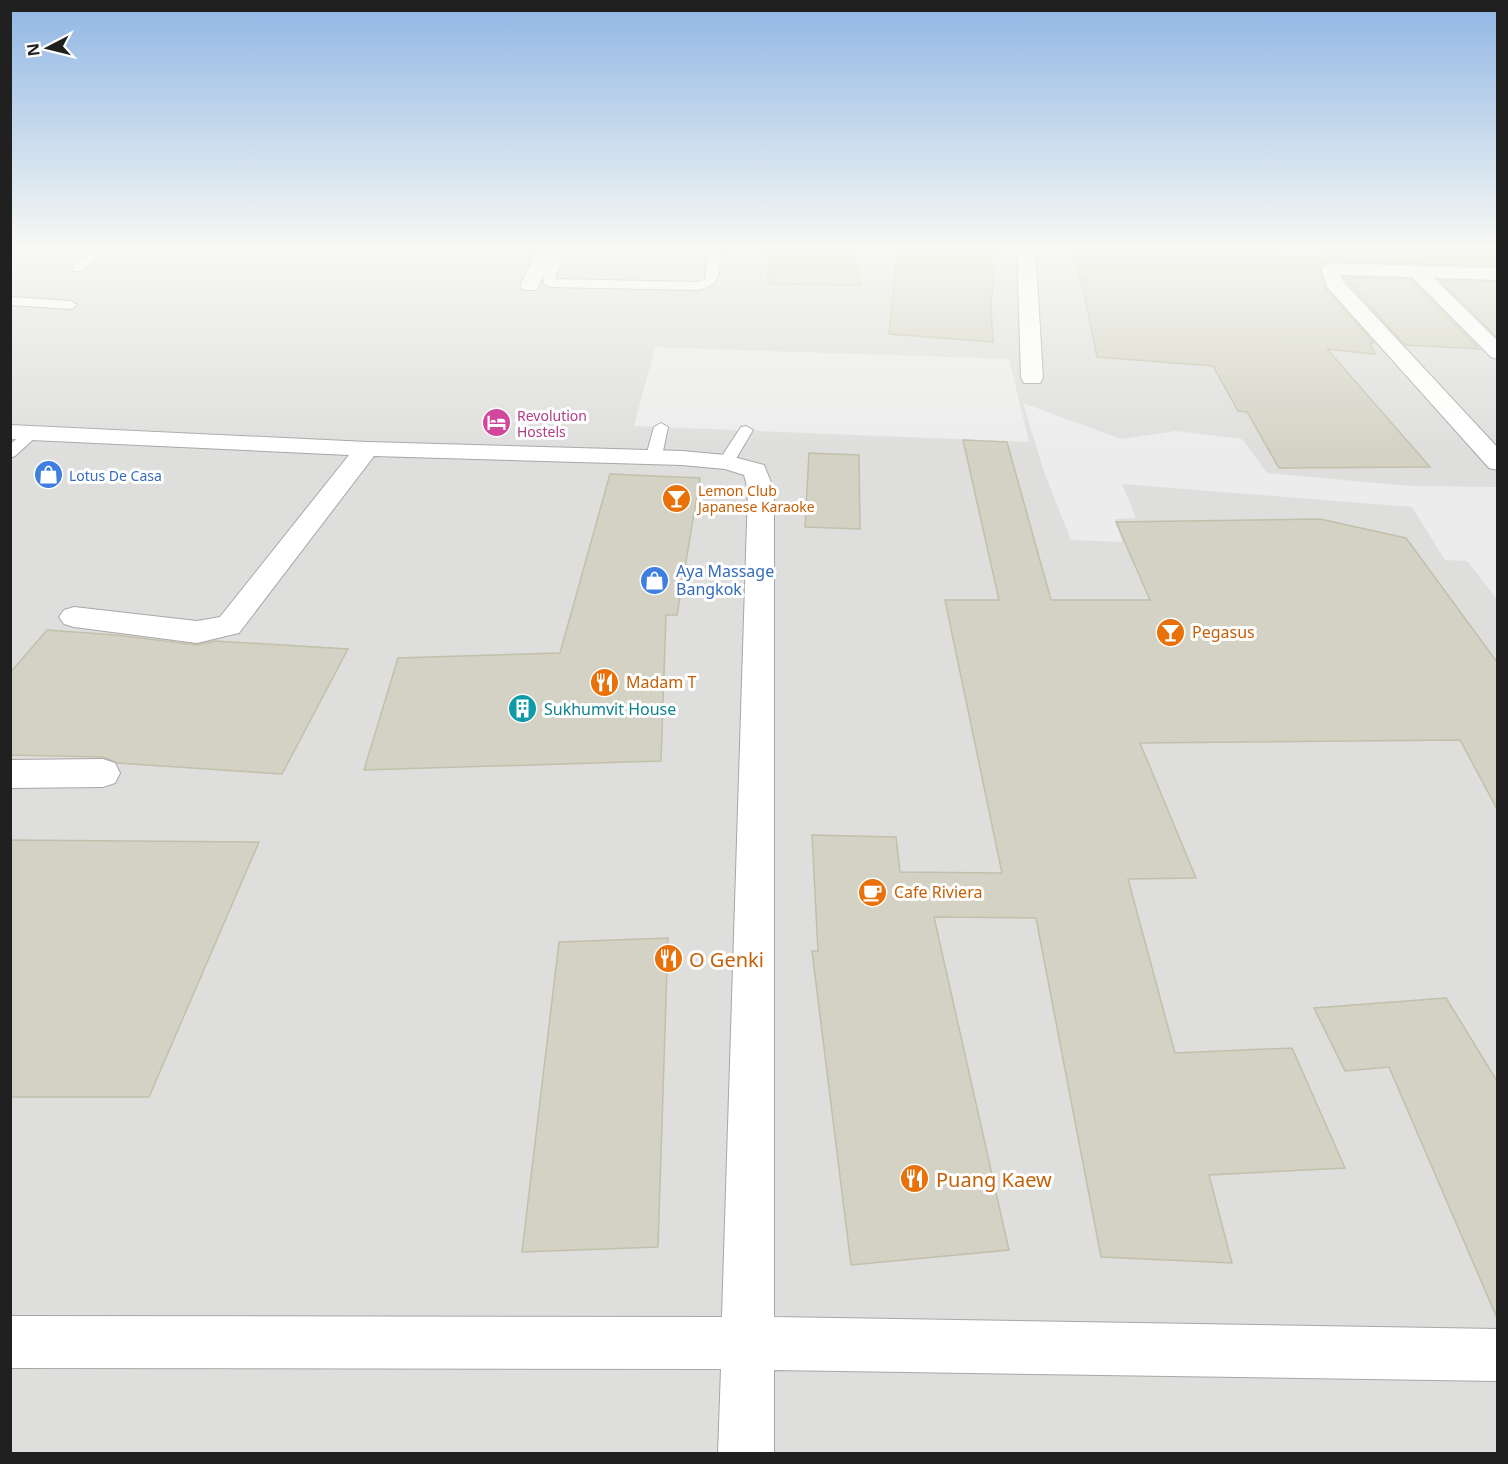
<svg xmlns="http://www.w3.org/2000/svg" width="1508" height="1464" font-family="'Noto Sans',sans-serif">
  <rect width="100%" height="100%" fill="#eff1e7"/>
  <rect fill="#dededd" x="11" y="246" width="1486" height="1207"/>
  <g fill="#ececec">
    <path d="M 655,347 L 1009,359 L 1029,442 L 634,426 Z"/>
    <path d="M 1023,403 L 1121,439 L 1176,431 L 1242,439 L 1267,473 L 1410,486 L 1497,487 L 1497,599 L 1467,561 L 1445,560 L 1412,507 L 1122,484 L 1136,518 L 1115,519 L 1122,542 L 1071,540 L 1044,472 Z"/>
  </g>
  <g fill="#d3d2c4" stroke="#c2c0aa" stroke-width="1.5">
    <path d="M 768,246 L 854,246 L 860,285 L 768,284 Z"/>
    <path d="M 1071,246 L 1119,246 L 1120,249 L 1331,259 L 1319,246 L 1497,246 L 1497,266 L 1330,261 L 1320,267 L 1325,288 L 1374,343 L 1370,343 L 1375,354 L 1327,349 L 1430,467 L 1279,468 L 1247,412 L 1238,411 L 1213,366 L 1097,357 L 1083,288 Z"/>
    <path d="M 951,250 L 995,254 L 991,307 L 993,342 L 889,334 L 897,253 L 950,257 Z"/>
    <path d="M 1344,277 L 1411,279 L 1479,349 L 1405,345 Z"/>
    <path d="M 1440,280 L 1497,282 L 1497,337 Z"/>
    <path d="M 963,440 L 1007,442 L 1051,600 L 1150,600 L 1116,522 L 1320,519 L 1406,538 L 1497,662 L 1497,809 L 1460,740 L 1140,743 L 1196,878 L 1128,879 L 1175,1053 L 1292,1048 L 1345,1168 L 1209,1175 L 1232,1263 L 1101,1257 L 1036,918 L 934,917 L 1009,1250 L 851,1265 L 812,951 L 818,951 L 812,835 L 896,837 L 900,872 L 1002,873 L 945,600 L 999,600 Z"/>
    <path d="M 809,453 L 859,455 L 860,529 L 805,527 Z"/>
    <path d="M 610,474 L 700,478 L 677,615 L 666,615 L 661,761 L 364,770 L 398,658 L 560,653 Z"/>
    <path d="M 47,630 L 116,635 L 197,645 L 215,641 L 348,649 L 282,774 L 117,763 L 103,757 L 10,755 L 10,673 Z"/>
    <path d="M 10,840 L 259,842 L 149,1097 L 10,1097 Z"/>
    <path d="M 668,938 L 658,1247 L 522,1252 L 559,942 Z"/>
    <path d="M 1446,998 L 1497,1081 L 1497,1318 L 1389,1067 L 1345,1071 L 1314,1008 Z"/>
  </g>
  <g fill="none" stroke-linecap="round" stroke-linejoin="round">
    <defs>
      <g id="service">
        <path d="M 100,246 L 113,246 L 81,271 L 73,271 L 73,267 Z"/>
        <path d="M 555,246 L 567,246 L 555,279 L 696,282 L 705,280 L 709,246 L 721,246 C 718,269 724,287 696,290 L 550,287 L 544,283 L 543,276 Z"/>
        <path d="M 10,297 L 71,301 L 77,305 L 71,309 L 10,305 Z"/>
        <path d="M 661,423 L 668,427 L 662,456 L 659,459 L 649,459 L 646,456 L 654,427 Z"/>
        <path d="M 746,426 L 753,430 L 734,462 L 732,465 L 720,465 L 718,462 L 741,427 Z"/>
        <path d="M 32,428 L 37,430 L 40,433 L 37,436 L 15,456 L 10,458 L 10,444 Z"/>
      </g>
      <g id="minor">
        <path d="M 539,246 L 557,246 L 537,290 L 523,290 L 520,286 Z"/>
        <path d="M 1017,246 L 1035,246 L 1043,378 L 1040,383 L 1024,383 L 1021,378 Z"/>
        <path d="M 1330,263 L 1498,268 L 1498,280 L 1434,278 L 1498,341 L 1498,359 L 1491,357 L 1412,277 L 1341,275 L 1343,281 L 1498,448 L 1498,470 L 1489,468 L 1327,287 L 1321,269 Z"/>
        <path d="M 10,425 L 367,442 L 682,451 L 726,455 L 764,465 L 774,490 L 774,1317 L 1498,1329 L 1498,1381 L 774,1370 L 774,1454 L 718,1454 L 721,1369 L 10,1368 L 10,1316 L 722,1317 L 748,490 L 744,475 L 725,469 L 682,465 L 374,456 L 239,633 L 197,643 L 74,627 L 64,624 L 59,617 L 64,610 L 74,607 L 197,621 L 220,617 L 349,455 L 10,439 Z"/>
        <path d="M 103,759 L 115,763 L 120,773 L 115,783 L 103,787 L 10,788 L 10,760 Z"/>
      </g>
    </defs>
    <use href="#service" stroke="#a7a7a7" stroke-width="2"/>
    <use href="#minor" stroke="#a7a7a7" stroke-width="2"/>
    <use href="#service" fill="#fff" fill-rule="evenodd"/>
    <use href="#minor" fill="#fff" fill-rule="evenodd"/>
  </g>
  <linearGradient id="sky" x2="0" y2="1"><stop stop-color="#8fb6e4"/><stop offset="0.55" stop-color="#f8f9f4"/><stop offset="1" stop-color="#f8f9f4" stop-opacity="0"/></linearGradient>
  <rect width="1508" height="451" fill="url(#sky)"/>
  <defs>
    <symbol id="hotel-disc" viewBox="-11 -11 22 22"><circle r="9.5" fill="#d1479c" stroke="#fff"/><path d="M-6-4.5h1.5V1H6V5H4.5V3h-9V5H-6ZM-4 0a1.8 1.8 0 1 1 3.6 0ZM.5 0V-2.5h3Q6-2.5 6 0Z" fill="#fff"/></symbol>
    <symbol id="shop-disc" viewBox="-11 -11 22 22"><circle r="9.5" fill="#3f7fe0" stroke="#fff"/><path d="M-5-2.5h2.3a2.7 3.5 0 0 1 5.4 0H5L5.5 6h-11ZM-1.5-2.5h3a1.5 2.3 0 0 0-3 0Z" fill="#fff"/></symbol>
    <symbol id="bar-disc" viewBox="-11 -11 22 22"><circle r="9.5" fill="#e8710a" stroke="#fff"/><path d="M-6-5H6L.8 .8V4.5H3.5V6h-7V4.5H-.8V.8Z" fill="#fff"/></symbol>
    <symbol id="restaurant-disc" viewBox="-11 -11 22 22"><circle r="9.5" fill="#e8710a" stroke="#fff"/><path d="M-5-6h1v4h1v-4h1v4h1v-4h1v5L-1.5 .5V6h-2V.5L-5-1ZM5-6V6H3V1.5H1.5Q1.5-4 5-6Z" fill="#fff"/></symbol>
    <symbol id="building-disc" viewBox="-11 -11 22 22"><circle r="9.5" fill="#0f9aa8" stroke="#fff"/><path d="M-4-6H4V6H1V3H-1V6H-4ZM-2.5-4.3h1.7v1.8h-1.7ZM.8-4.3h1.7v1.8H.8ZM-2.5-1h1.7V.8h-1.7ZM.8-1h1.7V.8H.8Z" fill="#fff"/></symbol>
    <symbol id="cafe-disc" viewBox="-11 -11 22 22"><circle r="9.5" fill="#e8710a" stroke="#fff"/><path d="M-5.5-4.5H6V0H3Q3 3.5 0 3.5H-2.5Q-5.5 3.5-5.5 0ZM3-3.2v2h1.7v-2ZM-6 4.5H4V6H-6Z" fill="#fff"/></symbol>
  </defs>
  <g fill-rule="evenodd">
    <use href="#hotel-disc" x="480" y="406" width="33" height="33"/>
    <use href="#shop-disc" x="32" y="458" width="33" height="33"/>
    <use href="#bar-disc" x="660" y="482" width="33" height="33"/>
    <use href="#shop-disc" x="638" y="564" width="33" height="33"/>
    <use href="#bar-disc" x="1154" y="616" width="33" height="33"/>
    <use href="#restaurant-disc" x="588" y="666" width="33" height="33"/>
    <use href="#building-disc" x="506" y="692" width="33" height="33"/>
    <use href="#cafe-disc" x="856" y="876" width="33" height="33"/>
    <use href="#restaurant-disc" x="652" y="942" width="33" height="33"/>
    <use href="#restaurant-disc" x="898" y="1162" width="33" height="33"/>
  </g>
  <g text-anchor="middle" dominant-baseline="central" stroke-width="6" stroke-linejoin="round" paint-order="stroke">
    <g font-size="14" fill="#b23c85" stroke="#fff" text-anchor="start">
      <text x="517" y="415">Revolution<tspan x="517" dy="16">Hostels</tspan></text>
    </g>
    <g font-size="14" fill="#366cbe" stroke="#fff" text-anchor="start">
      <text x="69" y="475">Lotus De Casa</text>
    </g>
    <g font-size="14" fill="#c56008" stroke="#fff" text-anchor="start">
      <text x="698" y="490">Lemon Club<tspan x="698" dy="16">Japanese Karaoke</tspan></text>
    </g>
    <g font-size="16" fill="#366cbe" stroke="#fff" text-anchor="start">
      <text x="676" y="571">Aya Massage<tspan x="676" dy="18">Bangkok</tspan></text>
    </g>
    <g font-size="16" fill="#c56008" stroke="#fff" text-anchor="start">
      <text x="1192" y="632">Pegasus</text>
      <text x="626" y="682">Madam T</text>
      <text x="894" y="892">Cafe Riviera</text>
    </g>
    <g font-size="16" fill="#0d838f" stroke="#fff" text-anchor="start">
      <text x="544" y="709">Sukhumvit House</text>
    </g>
    <g font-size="20" fill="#c56008" stroke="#fff" text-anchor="start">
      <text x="689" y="959">O Genki</text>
      <text x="936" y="1179">Puang Kaew</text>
    </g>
  </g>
  <rect width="1508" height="1464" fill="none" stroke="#202020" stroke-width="24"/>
  <g transform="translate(48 48) rotate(263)" stroke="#ffffff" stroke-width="4.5" paint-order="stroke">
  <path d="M0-4.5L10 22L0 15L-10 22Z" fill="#202020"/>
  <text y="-9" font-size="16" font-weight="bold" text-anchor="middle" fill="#202020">N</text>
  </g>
</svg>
